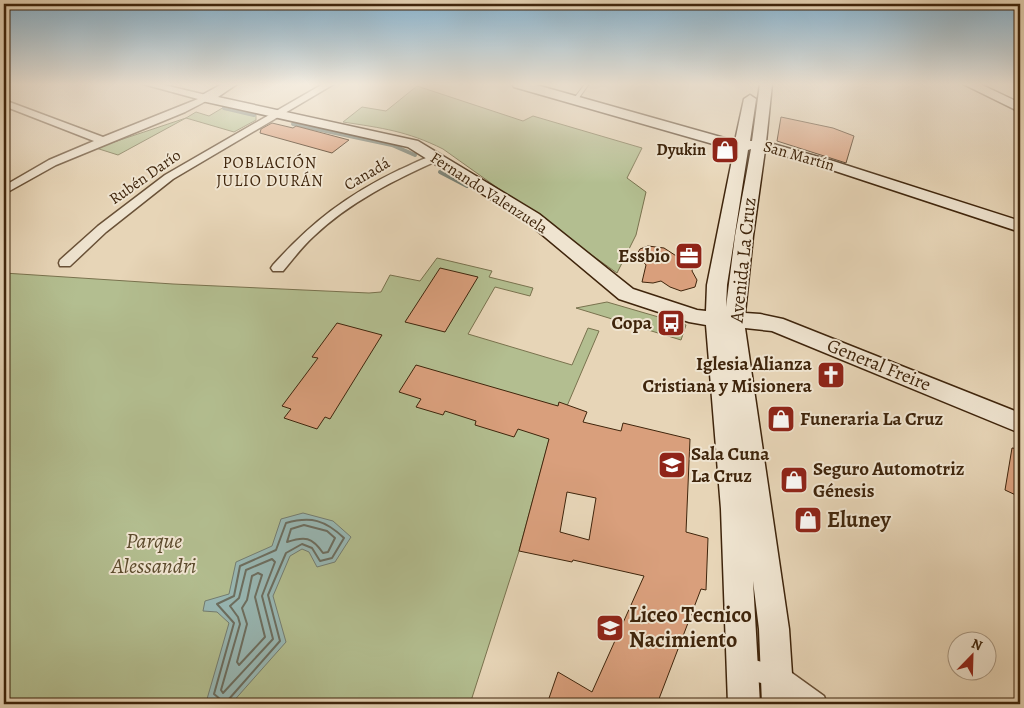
<svg xmlns="http://www.w3.org/2000/svg" width="1024" height="708" font-family="Alegreya,serif">
  <rect width="100%" height="100%" fill="#e7d5b7"/>
  <filter id="stains"><feTurbulence type="fractalNoise" baseFrequency=".004" numOctaves="4"/><feColorMatrix values="0 0 0 0 .2 0 0 0 0 .09 0 0 0 0 .02 0 0 0 .5 -.17"/></filter>
  <radialGradient id="worn" r=".72"><stop offset=".6" stop-color="#630" stop-opacity="0"/><stop offset="1" stop-color="#630" stop-opacity=".3"/></radialGradient>
  <g fill="#b3be90" stroke="#79724e">
    <path d="M 417,86 L 523,121 L 533,116 L 642,148 L 627,178 L 646,192 L 636,235 L 617,273 L 443,149 C 407,131 382,128 343,122 L 362,107 L 386,111 Z"/>
    <path d="M 224,107 L 256,115 L 256,120 L 234,132 L 186,118 L 118,155 L 96,148 L 186,118 L 196,112 L 209,116 Z"/>
    <path d="M 437,258 L 492,271 L 489,277 L 533,288 L 530,296 L 495,287 L 468,334 L 572,365 L 588,328 L 599,331 L 567,406 L 559,403 L 519,551 L 470,704 L 4,704 L 4,273 L 173,284 L 369,293 L 381,292 L 390,275 L 420,281 Z"/>
    <path d="M 607,302 L 686,325 L 681,340 L 576,308 Z"/>
  </g>
  <path fill="#98b8b5" stroke="#747d71" d="M 303,513 L 333,521 L 351,537 L 335,562 L 317,567 L 309,552 L 302,549 L 290,556 L 273,596 L 286,642 L 231,704 L 223,704 L 207,699 L 229,623 L 217,612 L 203,611 L 205,601 L 229,594 L 236,562 L 272,546 L 281,519 Z"/>
  <g fill="none" stroke-linecap="round" stroke-linejoin="round">
    <g stroke="#6c6e60" stroke-width="2">
      <path d="M 304,525 L 327,531 L 335,538 L 328,552 L 323,553 C 312,537 305,536 287,542 L 291,529 Z"/>
      <path d="M 272,559 L 275,562 L 262,596 L 273,639 L 223,693 L 221,690 L 240,624 L 238,617 L 230,606 L 239,598 L 246,570 Z"/>
      <path d="M 258,573 L 262,575 L 255,597 L 265,637 L 239,665 L 237,662 L 247,624 L 242,608 L 247,600 L 252,576 Z"/>
      <path d="M 221,704 L 220,699 L 214,694 L 234,623 L 217,604 L 234,596 L 240,566 L 276,550 L 286,523 C 311,516 325,520 344,538 L 332,558 L 320,561 L 312,548 L 302,544 L 286,553 L 268,595 L 280,641 L 229,699 L 228,704"/>
    </g>
    <g stroke="#747d71" stroke-width="4">
      <path d="M 224,108 L 254,115"/>
      <path d="M 293,124 L 392,145 L 415,155"/>
      <path d="M 440,172 L 467,186"/>
    </g>
  </g>
  <g fill="#d99f7c" stroke="#3f250c" fill-rule="evenodd">
    <path d="M 781,117 L 833,128 L 854,136 L 846,163 L 777,141 Z"/>
    <path d="M 272,123 L 293,128 L 296,126 L 349,140 L 332,153 L 260,133 L 261,129 Z"/>
    <path d="M 648,246 L 664,248 L 681,259 L 683,251 L 696,254 L 692,271 L 697,280 L 695,287 L 681,291 L 670,287 L 661,281 L 653,283 L 642,282 L 646,265 L 637,254 L 640,249 Z"/>
    <path d="M 440,268 L 478,277 L 445,332 L 405,322 Z"/>
    <path d="M 337,323 L 382,335 L 330,419 L 325,417 L 317,429 L 284,418 L 291,409 L 282,406 L 318,358 L 312,357 Z"/>
    <path d="M 416,365 L 558,406 L 559,402 L 587,412 L 583,422 L 621,431 L 623,423 L 690,439 L 686,532 L 708,538 L 706,590 L 701,589 L 657,704 L 547,704 L 558,672 L 592,692 L 644,576 L 573,560 L 572,562 L 519,551 L 549,439 L 518,429 L 514,437 L 475,425 L 476,421 L 445,411 L 443,415 L 416,407 L 421,399 L 399,392 ZM 567,492 L 596,498 L 589,540 L 560,532 Z"/>
    <path d="M 1012,448 L 1020,449 L 1020,497 L 1005,490 Z"/>
  </g>
  <g fill="none" stroke-linecap="round" stroke-linejoin="round">
    <defs>
      <path id="lane" d="M 585,84 L 589,84 L 576,102 L 572,102 L 572,101 Z"/>
      <g id="street">
        <path d="M 143,84 L 160,84 L 210,96 L 212,98 L 185,112 L 56,165 L 4,194 L 4,186 L 49,160 L 94,141 L 4,106 L 4,100 L 103,137 L 198,99 Z"/>
        <path d="M 323,84 L 334,84 L 173,179 L 106,232 L 70,266 L 60,266 L 59,263 L 60,260 L 98,226 L 165,175 Z"/>
        <path d="M 435,155 L 440,158 L 439,160 C 394,180 350,202 314,236 C 302,247 293,259 283,271 L 273,271 L 271,268 L 273,265 C 312,222 347,195 399,170 C 411,165 423,158 435,155 Z"/>
        <path d="M 743,657 L 785,668 L 824,696 L 827,704 L 797,704 L 772,686 L 735,676 L 732,668 L 735,660 Z"/>
      </g>
      <g id="secondary">
        <path d="M 222,84 L 237,84 L 218,97 L 418,141 L 539,214 L 633,289 L 697,310 L 706,311 L 707,285 L 734,150 L 514,87 L 512,84 L 533,84 L 735,141 L 744,99 L 750,95 L 756,99 L 750,141 L 752,141 L 760,84 L 772,84 L 766,142 L 833,161 L 1020,221 L 1020,232 L 823,167 L 765,150 L 753,236 L 745,313 L 760,314 L 783,319 L 1020,413 L 1020,433 L 772,331 L 745,328 L 789,629 L 794,704 L 762,704 L 759,629 L 753,581 L 760,704 L 728,704 L 721,509 L 706,325 L 689,322 L 619,299 L 527,222 L 408,147 L 202,101 L 201,98 L 202,95 ZM 751,149 L 735,236 L 726,307 L 727,285 L 748,150 Z"/>
        <path d="M 963,84 L 980,84 L 1020,103 L 1020,112 Z"/>
      </g>
    </defs>
    <use href="#lane" stroke="#695137" stroke-width="2"/>
    <use href="#street" stroke="#695137" stroke-width="3"/>
    <use href="#secondary" stroke="#3f250c" stroke-width="3"/>
    <use href="#lane" fill="#efe4d0" fill-rule="evenodd"/>
    <use href="#street" fill="#efe4d0" fill-rule="evenodd"/>
    <use href="#secondary" fill="#efe4d0" fill-rule="evenodd"/>
  </g>
  <linearGradient id="sky" x2="0" y2="1"><stop stop-color="#88b6d4"/><stop offset="0.46" stop-color="#f4ecdf"/><stop offset="1" stop-color="#f4ecdf" stop-opacity="0"/></linearGradient>
  <rect width="1024" height="183" fill="url(#sky)"/>
  <defs>
    <symbol id="shop-square" viewBox="-11 -11 22 22"><rect x="-9" y="-9" width="18" height="18" rx="4" fill="#8f2418" stroke="#efe4d0"/><path d="M-5-2.5h2.3a2.7 3.5 0 0 1 5.4 0H5L5.5 6h-11ZM-1.5-2.5h3a1.5 2.3 0 0 0-3 0Z" fill="#fff"/></symbol>
    <symbol id="office-square" viewBox="-11 -11 22 22"><rect x="-9" y="-9" width="18" height="18" rx="4" fill="#8f2418" stroke="#efe4d0"/><path d="M-6-3h4V-5.5h4V-3h4V5H-6ZM-1-4.5V-3h2v-1.5ZM-6 0V1H6V0Z" fill="#fff"/></symbol>
    <symbol id="bus-square" viewBox="-11 -11 22 22"><rect x="-9" y="-9" width="18" height="18" rx="4" fill="#8f2418" stroke="#efe4d0"/><path d="M-5-6H5V4H4V6H2V4H-2V6H-4V4H-5ZM-3.5-4V0h7V-4ZM-3.5 1.2v1.5H-2V1.2ZM2 1.2v1.5H3.5V1.2Z" fill="#fff"/></symbol>
    <symbol id="church-square" viewBox="-11 -11 22 22"><rect x="-9" y="-9" width="18" height="18" rx="4" fill="#8f2418" stroke="#efe4d0"/><path d="M-1.2-6h2.4v3.5h3.3v2.4h-3.3V6h-2.4V-.1h-3.3v-2.4h3.3Z" fill="#fff"/></symbol>
    <symbol id="school-square" viewBox="-11 -11 22 22"><rect x="-9" y="-9" width="18" height="18" rx="4" fill="#8f2418" stroke="#efe4d0"/><path d="M0-5L7-2L0 1L-7-2ZM-4 1L0 2.5L4 1V4Q0 6-4 4Z" fill="#fff"/></symbol>
  </defs>
  <g fill-rule="evenodd">
    <use href="#shop-square" x="709" y="134" width="32" height="32"/>
    <use href="#office-square" x="673" y="240" width="32" height="32"/>
    <use href="#bus-square" x="655" y="307" width="32" height="32"/>
    <use href="#church-square" x="815" y="359" width="32" height="32"/>
    <use href="#shop-square" x="765" y="403" width="32" height="32"/>
    <use href="#school-square" x="656" y="449" width="32" height="32"/>
    <use href="#shop-square" x="778" y="464" width="32" height="32"/>
    <use href="#shop-square" x="792" y="504" width="32" height="32"/>
    <use href="#school-square" x="594" y="612" width="32" height="32"/>
  </g>
  <g text-anchor="middle" dominant-baseline="central" stroke-width="4" stroke-linejoin="round" paint-order="stroke">
    <g font-size="16" font-weight="bold" fill="#3f250c" stroke="#efe4d0" text-anchor="end">
      <text x="706" y="150">Dyukin</text>
    </g>
    <g font-size="16" fill="#3f250c" stroke="#efe4d0">
      <text transform="translate(799 156) rotate(16)">San Martín</text>
      <text transform="translate(367 174) rotate(-30)">Canadá</text>
      <text transform="translate(145 177) rotate(-35)">Rubén Darío</text>
      <text transform="translate(489 193) rotate(33)">Fernando Valenzuela</text>
    </g>
    <g font-size="16" letter-spacing="1" fill="#3f250c" stroke="#efe4d0">
      <text x="270" y="163">POBLACIÓN<tspan x="270" dy="18">JULIO DURÁN</tspan></text>
    </g>
    <g font-size="19" font-weight="bold" fill="#3f250c" stroke="#efe4d0" text-anchor="end">
      <text x="670" y="256">Essbio</text>
      <text x="652" y="323">Copa</text>
      <text x="812" y="364">Iglesia Alianza<tspan x="812" dy="22">Cristiana y Misionera</tspan></text>
      <text x="800" y="419" text-anchor="start">Funeraria La Cruz</text>
      <text x="691" y="454" text-anchor="start">Sala Cuna<tspan x="691" dy="22">La Cruz</tspan></text>
      <text x="813" y="469" text-anchor="start">Seguro Automotriz<tspan x="813" dy="22">Génesis</tspan></text>
    </g>
    <g font-size="19" fill="#3f250c" stroke="#efe4d0">
      <text transform="translate(743 260) rotate(-84)">Avenida La Cruz</text>
      <text transform="translate(879 365) rotate(22)">General Freire</text>
    </g>
    <g font-size="22" font-weight="bold" fill="#3f250c" stroke="#efe4d0" text-anchor="start">
      <text x="827" y="520">Eluney</text>
      <text x="629" y="615">Liceo Tecnico<tspan x="629" dy="25">Nacimiento</tspan></text>
    </g>
    <g font-size="22" font-style="italic" fill="#5c4b2d" stroke="#efe4d0">
      <text x="154" y="541">Parque<tspan x="154" dy="25">Alessandri</tspan></text>
    </g>
  </g>
  <rect width="1024" height="708" fill="none" stroke="#e7d5b7" stroke-width="20"/>
  <rect x="5" y="5" width="1014" height="698" fill="none" stroke="#3f250c" stroke-width="2.5"/>
  <rect x="10" y="10" width="1004" height="688" fill="none" stroke="#3f250c"/>
  <g transform="translate(972 656) rotate(23)"><circle r="24" fill="#efe4d0" stroke="#a99882"/>
  <path d="M0-4L9 19L0 12L-9 19Z" fill="#8f2418"/>
  <text y="-8" font-size="14" font-weight="bold" text-anchor="middle" fill="#3f250c">N</text>
  </g>
  <rect width="100%" height="100%" filter="url(#stains)"/>
  <rect width="100%" height="100%" fill="url(#worn)"/>
</svg>
